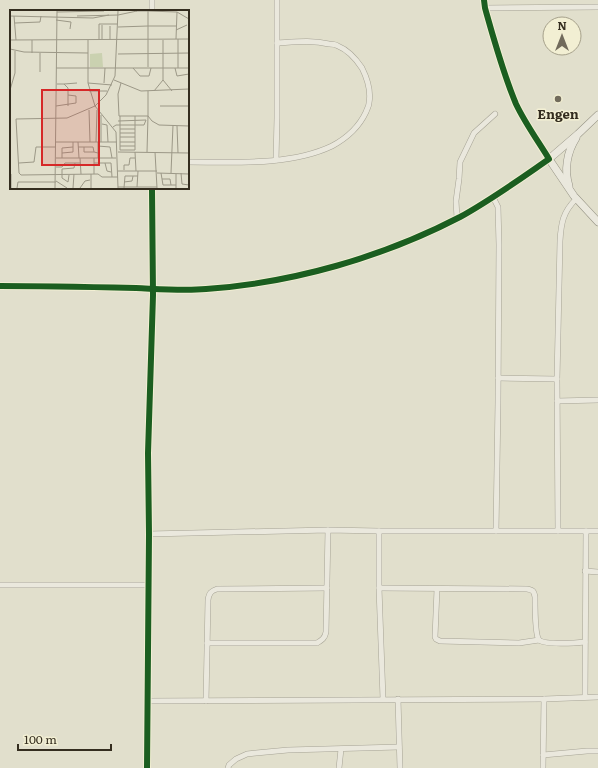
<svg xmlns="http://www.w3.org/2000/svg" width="598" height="768" font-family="Literata,serif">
  <rect width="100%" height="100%" fill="#e1dfcc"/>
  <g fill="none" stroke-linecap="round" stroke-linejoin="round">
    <defs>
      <g id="minor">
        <path d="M 485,8 L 598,7"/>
        <path d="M 152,11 L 152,0"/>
        <path d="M 276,160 L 277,118 L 277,0"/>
        <path d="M 188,162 C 234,162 290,166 332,146 C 347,138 359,127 366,112 C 367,109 369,106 369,103 C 371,92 367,78 362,68 C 356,59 348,50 338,46 C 335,44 332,44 329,44 C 312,40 295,42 277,43"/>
        <path d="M 493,197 L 498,207 L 499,245 L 498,402 L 496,531"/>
        <path d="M 457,218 L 456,201 L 459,179 L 460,162 L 474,133 L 495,114"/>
        <path d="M 0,286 C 45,286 91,287 136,288 C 159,289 183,291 206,289 C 293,283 383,257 460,217 C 491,200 520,179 549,159 C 538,141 525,123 516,104 C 503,73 494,40 485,8 L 484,0"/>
        <path d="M 498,378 L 557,379"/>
        <path d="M 557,401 L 598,400"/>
        <path d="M 379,531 L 379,588 L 383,699"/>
        <path d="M 558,531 L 557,379 L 560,241 C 561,223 563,212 576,199"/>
        <path d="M 149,534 L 328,530 L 379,531 L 598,531"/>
        <path d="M 585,571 L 598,572"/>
        <path d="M 0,585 L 149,585"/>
        <path d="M 379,588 L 527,589 C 533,590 534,591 535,597 C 535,605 535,635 539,640 C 544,645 577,643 585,642"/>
        <path d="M 437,589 L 435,637 L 436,639 L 440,641 L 519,643 L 539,640"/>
        <path d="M 207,643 L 317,643 C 322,640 325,638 326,632 L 328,530"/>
        <path d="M 585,697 L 586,531"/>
        <path d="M 398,699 L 400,768"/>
        <path d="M 148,701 L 544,699 L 598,697"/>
        <path d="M 206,701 L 208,600 C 209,593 211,591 217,589 L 327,588"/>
        <path d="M 543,755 L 587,751 L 598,751"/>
        <path d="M 147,768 L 149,534 L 148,453 L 153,295 L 152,188"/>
        <path d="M 228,768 L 229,765 L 236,759 L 247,754 L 256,753 L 288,750 L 399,747"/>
        <path d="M 339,768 L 341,749"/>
        <path d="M 543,768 L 544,699"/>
      </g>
      <g id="secondary">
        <path d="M 598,115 L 578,134 L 549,159 L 574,196 L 598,222"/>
        <path d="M 569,186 C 564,170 567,152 576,138"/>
      </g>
    </defs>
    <use href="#minor" stroke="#a6a395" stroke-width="6"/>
    <use href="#secondary" stroke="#969385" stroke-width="8"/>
    <use href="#minor" stroke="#eae8dd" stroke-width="5"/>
    <use href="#secondary" stroke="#eae8dd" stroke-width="7"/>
    <defs>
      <g id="cycleway">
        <path d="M 0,286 C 45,286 91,287 136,288 C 159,289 183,291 206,289 C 293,283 383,257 460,217 C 491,200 520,179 549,159 C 538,141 525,123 516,104 C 503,73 494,40 485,8 L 484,0"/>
        <path d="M 147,768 L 149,534 L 148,453 L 153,295 L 152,188"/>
      </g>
    </defs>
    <use href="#cycleway" stroke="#f2efd3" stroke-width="8"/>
    <use href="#cycleway" stroke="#1b5e20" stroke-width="6"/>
  </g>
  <circle fill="#716b5c" stroke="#f2efd3" stroke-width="1.5" cx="558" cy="99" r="4"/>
  <g text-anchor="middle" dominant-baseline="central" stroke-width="3" stroke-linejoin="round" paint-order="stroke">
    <g font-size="13" font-weight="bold" fill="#342d1f" stroke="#f2efd3">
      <text x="558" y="113">Engen</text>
    </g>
  </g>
  <g transform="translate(10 10)">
    <rect width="179" height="179" fill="#e1dfcc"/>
    <path d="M 92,43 L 93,57 L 80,57 L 80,44 Z" fill="#cad1b0"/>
    <path fill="none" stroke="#9c9887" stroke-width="1" d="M 138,1 L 167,2 L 179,9M 47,2 L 94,1M 0,6 L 83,8 L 99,5M 4,6 L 6,30M 67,6 L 108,5 L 127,1M 46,10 L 61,12 L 60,19M 5,13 L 30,12 L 31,6M 108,17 L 138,16 L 138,1 L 126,1M 166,20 L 177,15M 166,29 L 167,2M 0,30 L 179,29M 22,30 L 22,43M 78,30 L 78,73 L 85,96 L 57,108 L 6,109 L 9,163 L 11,165 L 88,164 L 92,167 L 108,167M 89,30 L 89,14 L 108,14M 92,30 L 92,15M 100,30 L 100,16M 0,39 L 14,42 L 78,43M 108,44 L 179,43M 138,57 L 138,16 L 167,16M 46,58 L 179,58M 123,58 L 130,66 L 139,66 L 141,58M 165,58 L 167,66 L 179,64M 168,58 L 168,29M 30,62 L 30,43M 104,70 L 131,81 L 179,79M 153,70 L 162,81M 78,73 L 102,75M 94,73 L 95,58M 111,73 L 108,84 L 109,106 L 138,106 L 137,142M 47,74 L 54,74 L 58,78 L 58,96M 54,74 L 67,73M 0,80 L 5,63 L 5,41M 79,81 L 97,81M 138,81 L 138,106 L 142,111 L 149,115 L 179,116M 144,81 L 153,70 L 153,30M 46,96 L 66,93 L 66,86 L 58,85M 150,96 L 179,96M 79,100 L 80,132M 91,105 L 91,132M 110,106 L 110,140 L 125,140 L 125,106M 108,111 L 136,110M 92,114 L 97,115 L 98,132M 167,116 L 168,143M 103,117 L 106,115 L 134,115 L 136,110M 110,119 L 125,119M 110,123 L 125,123M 110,127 L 125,127M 46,132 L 107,132M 68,132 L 69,148M 86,132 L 87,100M 110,132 L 125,132M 88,136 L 100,137 L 102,148M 110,136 L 125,136M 68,137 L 83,137 L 84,142 L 88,143M 74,137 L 74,142 L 84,142M 108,142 L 179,143M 125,142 L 126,161M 145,142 L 147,178M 52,143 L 63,142 L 63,132M 46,148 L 106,148M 52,148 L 52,138 L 63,137M 70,148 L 71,164M 88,148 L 88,132M 9,153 L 24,152 L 26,137 L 46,137M 84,153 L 101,153 L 102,167M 95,153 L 97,161 L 101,162M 46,157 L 52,157 L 55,153 L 70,153M 52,159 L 52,168 L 58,172 L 59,165M 52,159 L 64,158 L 65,153M 114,160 L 114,155 L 119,155 L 120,148 L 125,148M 108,161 L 147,161M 147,163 L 179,164M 151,163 L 153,175 L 166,175M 161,163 L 163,115M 171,163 L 172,174 L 179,175M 84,164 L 84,148M 152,169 L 160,169 L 161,175M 46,171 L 57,178M 114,172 L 122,171 L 123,166M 108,177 L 147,177M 127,177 L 128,161M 1,178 L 1,164M 7,178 L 8,172 L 46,172M 45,178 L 47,1M 63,178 L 64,164M 70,178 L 75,171 L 80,170M 81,178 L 81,164M 108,178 L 106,122 L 85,96 L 96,85 L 105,66 L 108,1M 114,178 L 115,166 L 128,166M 166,178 L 166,164"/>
    <path fill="#d62828" fill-opacity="0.15" stroke="#d62828" stroke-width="2" d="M 32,80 L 89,80 L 89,155 L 32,155 Z"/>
    <rect width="179" height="179" fill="none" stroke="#342d1f" stroke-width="2"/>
  </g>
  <g transform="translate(562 36)"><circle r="19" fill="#f2efd3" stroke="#a6a18b"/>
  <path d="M0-3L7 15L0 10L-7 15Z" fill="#716b5c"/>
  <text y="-6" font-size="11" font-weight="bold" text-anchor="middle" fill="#342d1f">N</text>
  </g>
  <path d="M18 744v6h93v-6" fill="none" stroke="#342d1f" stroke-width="2"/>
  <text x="24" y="744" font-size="12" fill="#342d1f" stroke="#f2efd3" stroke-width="3" paint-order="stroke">100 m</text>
</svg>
